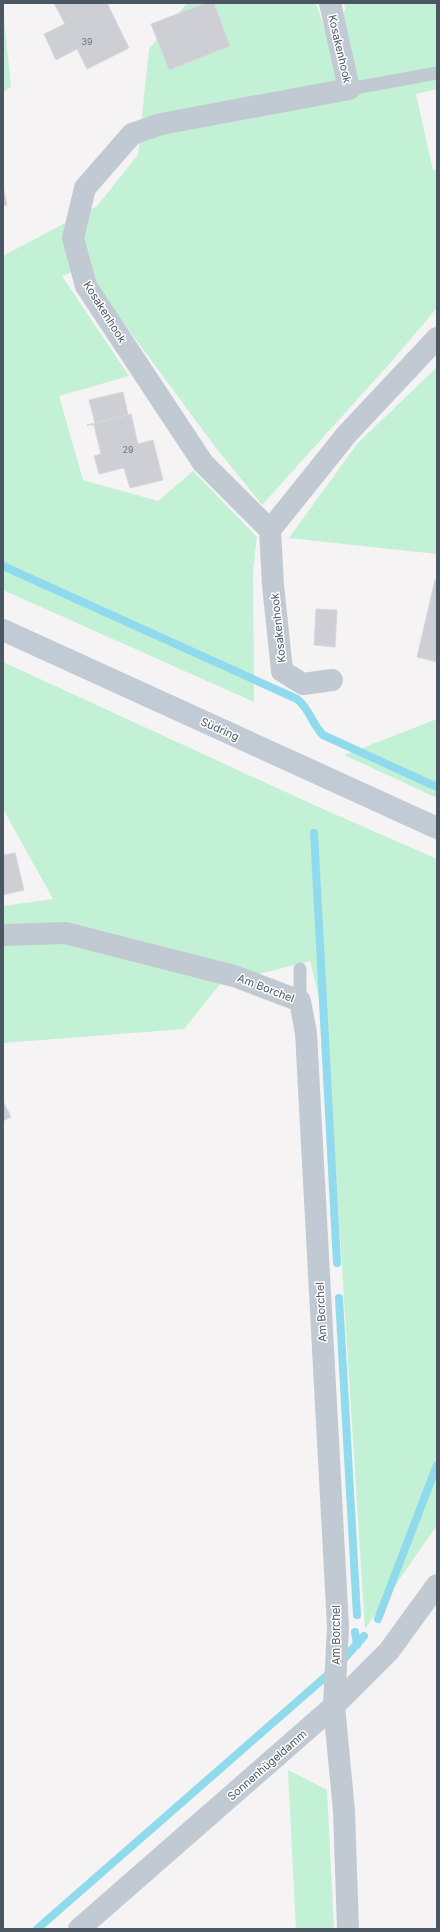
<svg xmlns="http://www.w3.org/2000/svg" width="440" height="1932" font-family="Inter,sans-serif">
  <rect width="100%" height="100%" fill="#f5f3f3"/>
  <g fill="#c3f1d5">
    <path d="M 187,3 L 316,3 L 327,37 L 346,9 L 343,3 L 437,3 L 437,89 L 416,94 L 433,170 L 437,169 L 437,308 L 391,362 L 262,505 L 216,448 L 83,268 L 62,276 L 129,376 L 59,396 L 83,480 L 158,501 L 193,471 L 257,537 L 253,569 L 254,702 L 3,590 L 3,256 L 97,206 L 138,155 L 149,49 Z"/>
    <path d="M 3,8 L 11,87 L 3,92 Z"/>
    <path d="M 437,367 L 437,554 L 289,538 L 357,444 Z"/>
    <path d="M 3,662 L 316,806 L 437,859 L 437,1525 L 365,1629 L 327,1031 L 310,961 L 220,984 L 184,1029 L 3,1043 L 3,906 L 53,899 L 3,809 Z"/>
    <path d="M 437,719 L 437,798 L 344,755 Z"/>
    <path d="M 288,1770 L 327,1790 L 334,1929 L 296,1929 Z"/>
  </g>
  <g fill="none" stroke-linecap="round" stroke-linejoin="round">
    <g stroke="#90daee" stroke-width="8">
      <path d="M 3,566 L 297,699 C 309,708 312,724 323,735 L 437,787"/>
      <path d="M 314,833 L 337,1263"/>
      <path d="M 339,1298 L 357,1615"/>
      <path d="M 378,1619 L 437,1465"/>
      <path d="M 355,1632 L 357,1645"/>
      <path d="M 341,1662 L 364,1636"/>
      <path d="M 37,1929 L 331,1672"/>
    </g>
  </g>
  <g fill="#cdcfd5" stroke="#d7d9de">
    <path d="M 54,3 L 107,3 L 129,48 L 87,69 L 77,49 L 56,60 L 44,34 L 65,24 Z"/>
    <path d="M 206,3 L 214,3 L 230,46 L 169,70 L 151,24 Z"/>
    <path d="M 3,186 L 7,205 L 3,206 Z"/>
    <path d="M 123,392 L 128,415 L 95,423 L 89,400 Z"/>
    <path d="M 131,414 L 138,444 L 153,440 L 163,480 L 130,488 L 124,468 L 99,474 L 94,456 L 101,454 L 94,425 L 87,425 Z"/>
    <path d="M 435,580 L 437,580 L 437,662 L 417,657 Z"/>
    <path d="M 316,609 L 337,610 L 335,647 L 314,645 Z"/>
    <path d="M 15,853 L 24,890 L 3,895 L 3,855 Z"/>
    <path d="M 3,1101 L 11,1117 L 3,1121 Z"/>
  </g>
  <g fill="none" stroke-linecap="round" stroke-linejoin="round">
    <g stroke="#c1cad2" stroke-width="13">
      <path d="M 349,89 L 437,73"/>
      <path d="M 300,1001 L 300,969"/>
    </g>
    <g stroke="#c1cad2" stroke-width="22">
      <path d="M 270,530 L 203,463 L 86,286 L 73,238 L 85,188 L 132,134 L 161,124 L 349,89 L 330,3"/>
      <path d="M 332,680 L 303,684 L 282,671 L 273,585 L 270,530 L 347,434 L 437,338"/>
      <path d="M 3,935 L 65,933 L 234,976 L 300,1001 L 306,1033 L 338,1627 L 334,1706 L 344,1811 L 348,1929"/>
      <path d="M 79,1929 L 334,1706 L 389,1651 L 437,1585"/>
    </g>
    <path stroke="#c1cbd6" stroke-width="22" d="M 3,630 L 437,828"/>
  </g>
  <g text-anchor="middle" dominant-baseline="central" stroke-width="3" stroke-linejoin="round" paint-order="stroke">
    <g font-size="9" fill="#6b747e">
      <text x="87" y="41">39</text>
      <text x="128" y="449">29</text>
    </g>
    <g font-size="11" fill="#4a5661" stroke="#fff">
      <text transform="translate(340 49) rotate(77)">Kosakenhook</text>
      <text transform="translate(105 312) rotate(58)">Kosakenhook</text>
      <text transform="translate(278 628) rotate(-96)">Kosakenhook</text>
      <text transform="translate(220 729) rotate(24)">Südring</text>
      <text transform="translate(266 988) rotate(21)">Am Borchel</text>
      <text transform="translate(321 1312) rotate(-93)">Am Borchel</text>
      <text transform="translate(336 1635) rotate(-90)">Am Borchel</text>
      <text transform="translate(267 1765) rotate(-41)">Sonnenhügeldamm</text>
    </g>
  </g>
  <rect width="440" height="1932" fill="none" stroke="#4a5661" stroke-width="8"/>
</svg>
